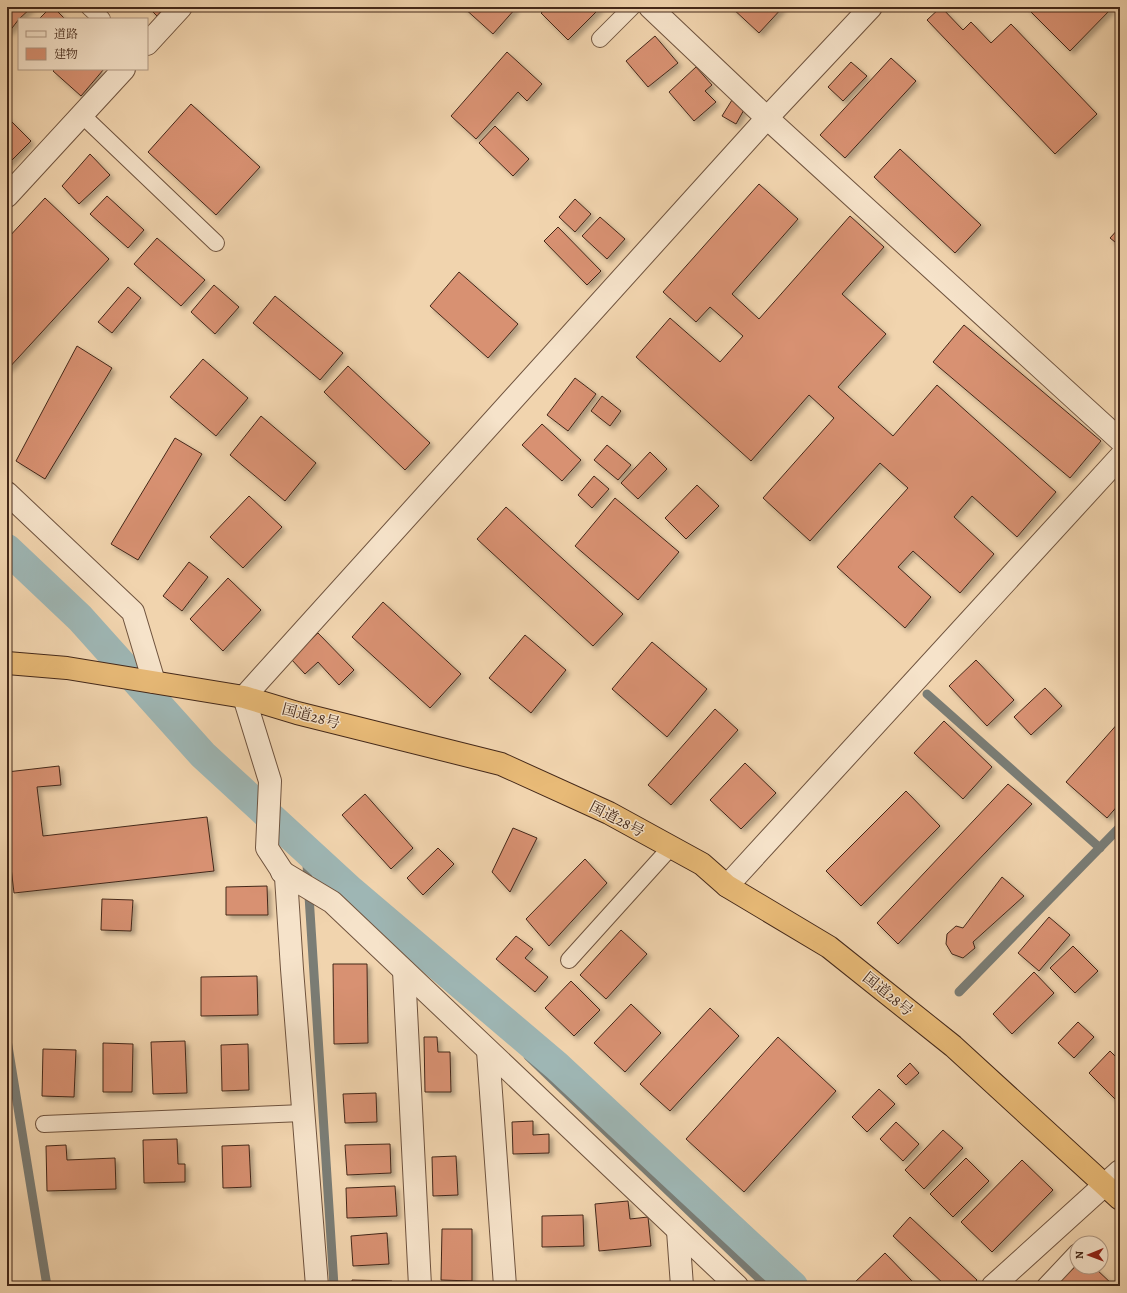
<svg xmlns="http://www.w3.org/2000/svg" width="1127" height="1293" font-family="Alegreya,'Noto Serif JP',serif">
  <defs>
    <filter id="shadow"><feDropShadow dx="3.5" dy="3.5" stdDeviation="2" flood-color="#0004"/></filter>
  </defs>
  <rect width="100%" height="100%" fill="#f1d4ae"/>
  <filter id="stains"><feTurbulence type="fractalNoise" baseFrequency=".005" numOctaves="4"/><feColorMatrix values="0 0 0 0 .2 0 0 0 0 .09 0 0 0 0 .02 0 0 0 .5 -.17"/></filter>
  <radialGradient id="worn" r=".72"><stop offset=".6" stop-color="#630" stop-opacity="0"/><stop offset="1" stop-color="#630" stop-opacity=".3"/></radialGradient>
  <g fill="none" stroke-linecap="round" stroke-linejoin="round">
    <g stroke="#7a7d76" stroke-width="9">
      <path d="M 927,694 L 1100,848"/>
      <path d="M 306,849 L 334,1286"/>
      <path d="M 959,992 L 1120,827"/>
      <path d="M 7,1040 L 47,1286"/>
      <path d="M 528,1056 L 767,1286"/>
    </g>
    <path stroke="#9eb6b4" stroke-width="30" d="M 7,549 L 80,618 L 203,755 L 351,891 L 557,1066 L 793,1286"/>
  </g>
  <g fill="#d89172" stroke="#442819" filter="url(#shadow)">
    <path d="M 7,7 L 32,7 L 19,19 L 9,32 L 7,30 Z"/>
    <path d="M 51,7 L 53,7 L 65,19 L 39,19 Z"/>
    <path d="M 148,7 L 165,7 L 157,16 Z"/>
    <path d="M 463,7 L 515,7 L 516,8 L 493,34 Z"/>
    <path d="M 548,7 L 601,7 L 568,40 L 541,13 Z"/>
    <path d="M 731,7 L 783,7 L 759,33 Z"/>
    <path d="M 941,7 L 963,30 L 971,22 L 991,43 L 1011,24 L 1097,114 L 1055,154 L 927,20 Z"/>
    <path d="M 1026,7 L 1111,7 L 1112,8 L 1070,51 Z"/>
    <path d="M 655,36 L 678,63 L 648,87 L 626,61 Z"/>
    <path d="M 507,52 L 542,84 L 527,101 L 518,92 L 476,139 L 451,116 Z"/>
    <path d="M 891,58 L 916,81 L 845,158 L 820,135 Z"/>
    <path d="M 851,62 L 867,76 L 843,101 L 828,87 Z"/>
    <path d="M 696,67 L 712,85 L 705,91 L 716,102 L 694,121 L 669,92 Z"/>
    <path d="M 55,69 L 104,69 L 81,96 L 53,71 Z"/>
    <path d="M 732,100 L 745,108 L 736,124 L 722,116 Z"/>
    <path d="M 191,104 L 260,167 L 216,215 L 148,152 Z"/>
    <path d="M 7,117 L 31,141 L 7,165 Z"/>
    <path d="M 495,126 L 529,159 L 513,176 L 479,143 Z"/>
    <path d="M 900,149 L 981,225 L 955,253 L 874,177 Z"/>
    <path d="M 90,154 L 110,175 L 79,204 L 62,186 Z"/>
    <path d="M 759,184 L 798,219 L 732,294 L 759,319 L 850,216 L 884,247 L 842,294 L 886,334 L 838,387 L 893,436 L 937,385 L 1056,492 L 1017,537 L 972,496 L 954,517 L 994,554 L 960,593 L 913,551 L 898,567 L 931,597 L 905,628 L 837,567 L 908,488 L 880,463 L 810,541 L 763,498 L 834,418 L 809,395 L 751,461 L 636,357 L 670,318 L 720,362 L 743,336 L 710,307 L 696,322 L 663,292 Z"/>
    <path d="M 107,196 L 144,230 L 128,248 L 90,214 Z"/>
    <path d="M 45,198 L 109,259 L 7,370 L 7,239 Z"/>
    <path d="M 575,199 L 591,214 L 575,232 L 559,217 Z"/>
    <path d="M 600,217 L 625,239 L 607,259 L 582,236 Z"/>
    <path d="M 558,227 L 601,271 L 587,285 L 544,241 Z"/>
    <path d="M 1120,227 L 1120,246 L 1110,238 Z"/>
    <path d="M 157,238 L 205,280 L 181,306 L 134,264 Z"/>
    <path d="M 459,272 L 518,324 L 488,358 L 430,306 Z"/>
    <path d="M 214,285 L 239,307 L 215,334 L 191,312 Z"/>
    <path d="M 128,287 L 141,298 L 112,333 L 98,322 Z"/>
    <path d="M 275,296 L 343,353 L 320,380 L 253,323 Z"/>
    <path d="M 964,325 L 1101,441 L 1070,478 L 933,362 Z"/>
    <path d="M 77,346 L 112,368 L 45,479 L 16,461 Z"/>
    <path d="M 203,359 L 248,398 L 216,436 L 170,397 Z"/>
    <path d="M 348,366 L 430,443 L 405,470 L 324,392 Z"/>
    <path d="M 575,378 L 596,394 L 568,431 L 547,415 Z"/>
    <path d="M 602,396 L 621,411 L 610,426 L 591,411 Z"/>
    <path d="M 261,416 L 316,463 L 285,501 L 230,455 Z"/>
    <path d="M 542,424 L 581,460 L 562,481 L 522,445 Z"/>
    <path d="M 175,438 L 202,454 L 138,560 L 111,544 Z"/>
    <path d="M 607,445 L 631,465 L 618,480 L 594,460 Z"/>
    <path d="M 650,452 L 667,469 L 638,499 L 621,483 Z"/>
    <path d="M 594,476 L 609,489 L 592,508 L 578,495 Z"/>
    <path d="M 697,485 L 719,506 L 686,539 L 665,518 Z"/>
    <path d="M 249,496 L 282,527 L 243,568 L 210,537 Z"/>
    <path d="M 615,498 L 679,552 L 638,600 L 575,546 Z"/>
    <path d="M 506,507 L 623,614 L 593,646 L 477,539 Z"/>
    <path d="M 189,562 L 208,577 L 182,611 L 163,596 Z"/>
    <path d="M 228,578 L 261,610 L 223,651 L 190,619 Z"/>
    <path d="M 383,602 L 461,674 L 430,708 L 352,637 Z"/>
    <path d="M 318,633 L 354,670 L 339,685 L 318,662 L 305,674 L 291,659 Z"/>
    <path d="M 525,635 L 566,670 L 531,713 L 489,678 Z"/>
    <path d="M 652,642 L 707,689 L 667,737 L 612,689 Z"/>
    <path d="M 976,660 L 1014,700 L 987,726 L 949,686 Z"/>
    <path d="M 1045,688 L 1062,706 L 1031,735 L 1014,717 Z"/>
    <path d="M 715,709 L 738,730 L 671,805 L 648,785 Z"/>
    <path d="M 944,721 L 992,767 L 963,799 L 914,753 Z"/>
    <path d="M 1120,721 L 1120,803 L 1107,818 L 1066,782 Z"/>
    <path d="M 745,763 L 776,793 L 741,829 L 710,800 Z"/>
    <path d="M 59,766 L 61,785 L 37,787 L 43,836 L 207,817 L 214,871 L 14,893 L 7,833 L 7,772 Z"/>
    <path d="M 1008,784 L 1032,804 L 898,944 L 877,923 Z"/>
    <path d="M 906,791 L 940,826 L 861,906 L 826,871 Z"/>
    <path d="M 365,794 L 413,848 L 391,869 L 342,815 Z"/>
    <path d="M 513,828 L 537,838 L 510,892 L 492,872 Z"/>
    <path d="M 438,848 L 454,864 L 423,895 L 407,878 Z"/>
    <path d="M 585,859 L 607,883 L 549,946 L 526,919 Z"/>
    <path d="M 1002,877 L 1024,896 L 973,942 L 975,948 L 963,958 L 952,954 L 946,944 L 947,934 L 956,926 L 963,928 Z"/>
    <path d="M 267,886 L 268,915 L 226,915 L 226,887 Z"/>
    <path d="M 102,899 L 133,900 L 131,931 L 101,930 Z"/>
    <path d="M 1049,917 L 1070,935 L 1039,971 L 1018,953 Z"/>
    <path d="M 621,930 L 647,954 L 606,999 L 580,975 Z"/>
    <path d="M 516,936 L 533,949 L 525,958 L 548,977 L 535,992 L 496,959 Z"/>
    <path d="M 1073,946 L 1098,971 L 1075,993 L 1050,968 Z"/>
    <path d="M 333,964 L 367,964 L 368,1043 L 334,1044 Z"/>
    <path d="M 1034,972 L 1054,993 L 1012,1034 L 993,1014 Z"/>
    <path d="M 257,976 L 258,1015 L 201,1016 L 201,977 Z"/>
    <path d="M 571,981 L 600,1010 L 574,1036 L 545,1008 Z"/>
    <path d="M 631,1004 L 661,1033 L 625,1072 L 594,1043 Z"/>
    <path d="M 710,1008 L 739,1036 L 670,1111 L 640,1084 Z"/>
    <path d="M 1078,1022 L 1094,1037 L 1074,1058 L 1058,1043 Z"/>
    <path d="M 424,1037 L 437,1037 L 438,1052 L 450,1052 L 451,1092 L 425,1092 Z"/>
    <path d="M 778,1037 L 836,1091 L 744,1192 L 686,1139 Z"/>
    <path d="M 185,1041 L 187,1093 L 153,1094 L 151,1042 Z"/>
    <path d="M 103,1043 L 133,1044 L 132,1092 L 103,1092 Z"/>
    <path d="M 248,1044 L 249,1090 L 222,1091 L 221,1045 Z"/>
    <path d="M 43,1049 L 76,1050 L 74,1097 L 42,1096 Z"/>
    <path d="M 1110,1051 L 1120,1061 L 1120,1104 L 1089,1073 Z"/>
    <path d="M 910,1063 L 919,1073 L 906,1085 L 897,1076 Z"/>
    <path d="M 879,1089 L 895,1104 L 867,1132 L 852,1117 Z"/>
    <path d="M 376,1093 L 377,1122 L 345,1123 L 343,1094 Z"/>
    <path d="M 533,1121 L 533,1135 L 549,1134 L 549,1153 L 513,1154 L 512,1122 Z"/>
    <path d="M 896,1122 L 919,1144 L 903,1161 L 880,1139 Z"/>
    <path d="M 943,1130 L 963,1148 L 924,1189 L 905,1170 Z"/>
    <path d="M 177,1139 L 178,1164 L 185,1164 L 185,1182 L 144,1183 L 143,1140 Z"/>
    <path d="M 390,1144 L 391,1173 L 347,1175 L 345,1145 Z"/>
    <path d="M 66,1145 L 67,1160 L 115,1158 L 116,1189 L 47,1191 L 46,1146 Z"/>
    <path d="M 249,1145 L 251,1187 L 223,1188 L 222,1146 Z"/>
    <path d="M 456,1156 L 458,1195 L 433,1196 L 432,1157 Z"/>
    <path d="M 966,1158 L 989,1181 L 953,1217 L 930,1194 Z"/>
    <path d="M 1022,1160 L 1053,1190 L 992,1252 L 961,1222 Z"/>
    <path d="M 395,1186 L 397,1216 L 347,1218 L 346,1188 Z"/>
    <path d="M 628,1201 L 630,1219 L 648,1217 L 651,1246 L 599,1251 L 595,1204 Z"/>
    <path d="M 583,1215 L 584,1246 L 542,1247 L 542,1216 Z"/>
    <path d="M 910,1217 L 977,1280 L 971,1286 L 946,1286 L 893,1236 Z"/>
    <path d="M 442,1229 L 472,1229 L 472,1281 L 441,1280 Z"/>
    <path d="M 387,1233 L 389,1264 L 353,1266 L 351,1236 Z"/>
    <path d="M 885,1253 L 912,1281 L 907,1286 L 851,1286 Z"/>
    <path d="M 1077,1265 L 1077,1267 L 1094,1267 L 1114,1286 L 1056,1286 Z"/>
    <path d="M 352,1280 L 392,1281 L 391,1286 L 352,1286 Z"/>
  </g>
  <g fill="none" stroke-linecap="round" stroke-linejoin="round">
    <defs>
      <g id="service">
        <path d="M 89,7 L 102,19"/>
        <path d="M 600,39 L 632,7"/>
        <path d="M 82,115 L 216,243"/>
        <path d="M 569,960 L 671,847"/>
        <path d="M 44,1124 L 303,1113"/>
        <path d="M 1045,1286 L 1077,1252"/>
      </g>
      <g id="minor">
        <path d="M 650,7 L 767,118 L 1120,440"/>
        <path d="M 147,44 L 181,7"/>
        <path d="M 7,196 L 124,69"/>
        <path d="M 7,493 L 133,612 L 154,682"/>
        <path d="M 244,697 L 270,781 L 267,848 L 286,877 L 292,969 L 317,1286"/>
        <path d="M 282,872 L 332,902 L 737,1286"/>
        <path d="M 727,886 L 1120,457"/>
        <path d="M 404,971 L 420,1286"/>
        <path d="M 488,1051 L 505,1286"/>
        <path d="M 678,1231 L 682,1286"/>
        <path d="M 993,1286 L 1120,1171"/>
      </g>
      <path id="tertiary" d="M 244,697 L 767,118 L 871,7"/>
      <path id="trunk" d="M 7,663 L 67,668 L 244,697 L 297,713 L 501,764 L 609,813 L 702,864 L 727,886 L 829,947 L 953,1046 L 1120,1199"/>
    </defs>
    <use href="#service" stroke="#6f533e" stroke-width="18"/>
    <use href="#minor" stroke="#6f533e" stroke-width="24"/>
    <use href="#tertiary" stroke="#6f533e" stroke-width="24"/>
    <use href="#trunk" stroke="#442819" stroke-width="24"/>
    <use href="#service" stroke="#f6e3ca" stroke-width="16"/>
    <use href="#minor" stroke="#f6e3ca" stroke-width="22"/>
    <use href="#tertiary" stroke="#f6e3ca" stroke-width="22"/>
    <use href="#trunk" stroke="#e8ba77" stroke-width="22"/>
  </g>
  <g text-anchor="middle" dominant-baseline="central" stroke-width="3" stroke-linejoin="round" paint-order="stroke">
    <g font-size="15" fill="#442819" stroke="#f6e3ca">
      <text transform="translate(311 716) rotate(15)">国道28号</text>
      <text transform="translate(617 819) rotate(27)">国道28号</text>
      <text transform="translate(888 994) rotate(39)">国道28号</text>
    </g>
  </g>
  <rect width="1127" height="1293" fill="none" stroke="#f1d4ae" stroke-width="24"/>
  <rect x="8" y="8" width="1111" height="1277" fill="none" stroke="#442819" stroke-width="2"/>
  <rect x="12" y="12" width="1103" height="1269" fill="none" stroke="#442819"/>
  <rect x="18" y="18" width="130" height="52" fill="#f6e3ca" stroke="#af9883"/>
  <rect x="26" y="31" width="20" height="6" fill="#f6e3ca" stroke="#af9883"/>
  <text x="54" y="38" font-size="12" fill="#442819">道路</text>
  <rect x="26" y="48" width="20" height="12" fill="#d89172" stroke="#af9883"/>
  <text x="54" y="58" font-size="12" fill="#442819">建物</text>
  <g transform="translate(1089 1255) rotate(269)"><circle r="19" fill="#f6e3ca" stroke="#af9883"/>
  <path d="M0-3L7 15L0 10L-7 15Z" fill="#8f2418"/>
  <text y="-6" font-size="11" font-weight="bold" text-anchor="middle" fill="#442819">N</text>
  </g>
  <rect width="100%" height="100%" filter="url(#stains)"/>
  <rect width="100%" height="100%" fill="url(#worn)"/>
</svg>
